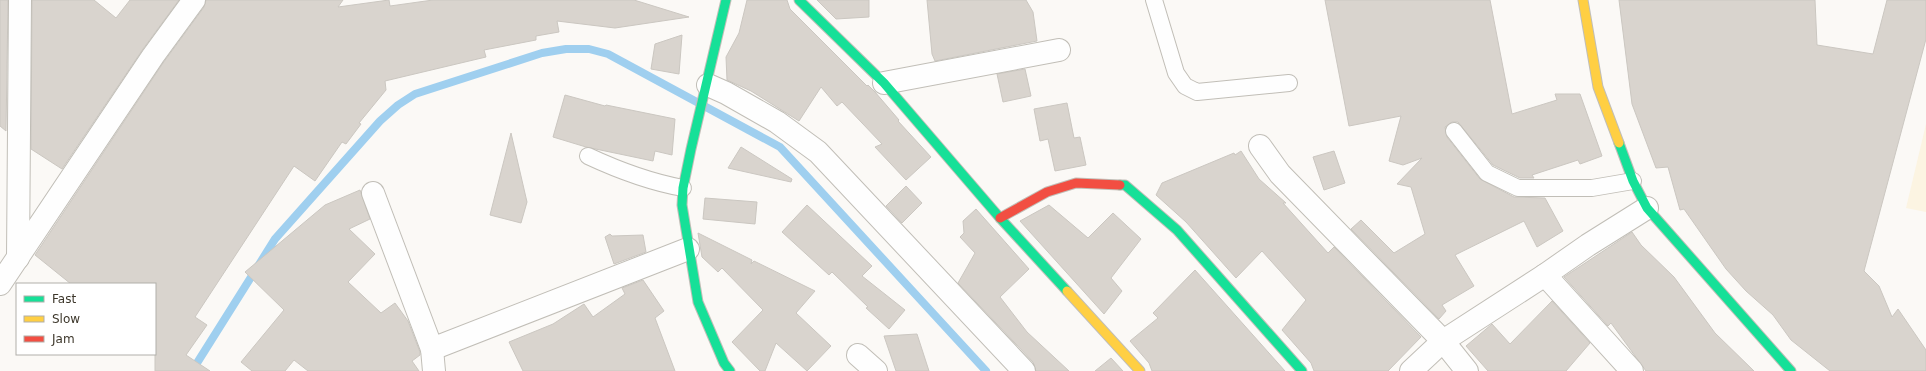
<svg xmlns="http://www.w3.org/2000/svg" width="1926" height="371" font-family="'DejaVu Sans',sans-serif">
  <rect width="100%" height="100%" fill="#fbf9f6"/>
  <path fill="#fcf4e2" d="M 1926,124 L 1926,212 L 1906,208 Z"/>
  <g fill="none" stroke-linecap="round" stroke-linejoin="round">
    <path stroke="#9fcfef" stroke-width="8" d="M 192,371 L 275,239 L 380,121 L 398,105 L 415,94 L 542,53 L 566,49 L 589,49 L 608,54 L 780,147 L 986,371"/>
  </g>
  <g fill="#d9d4ce" stroke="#cbc7c1">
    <path d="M 0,0 L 8,0 L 6,131 L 0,126 Z"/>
    <path d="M 32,0 L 94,0 L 116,18 L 130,0 L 179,0 L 143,49 L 62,169 L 31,149 Z"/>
    <path d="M 206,0 L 343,0 L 338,7 L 389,0 L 390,6 L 433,0 L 634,0 L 689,17 L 615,28 L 557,21 L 559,32 L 536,36 L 536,40 L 484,50 L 486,57 L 385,81 L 386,90 L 359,123 L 361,124 L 346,144 L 342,142 L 315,181 L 294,166 L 195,317 L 207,325 L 186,355 L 210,371 L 155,371 L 155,284 L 71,284 L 35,255 L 163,63 L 204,7 Z"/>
    <path d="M 747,0 L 787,0 L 790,9 L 867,86 L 868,85 L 875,92 L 899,120 L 898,121 L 931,157 L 906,180 L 875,147 L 882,144 L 842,102 L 837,106 L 821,87 L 799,121 L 751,91 L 727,80 L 726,57 L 739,33 Z"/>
    <path d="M 817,0 L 869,0 L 869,17 L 836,19 Z"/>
    <path d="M 927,0 L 1026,0 L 1033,12 L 1037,41 L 935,61 L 932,54 Z"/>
    <path d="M 1325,0 L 1490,0 L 1512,114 L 1557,100 L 1555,94 L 1580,94 L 1602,156 L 1580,164 L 1578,160 L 1532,175 L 1534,178 L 1520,178 L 1493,165 L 1458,122 L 1452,122 L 1445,127 L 1447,137 L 1480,179 L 1514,197 L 1545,198 L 1563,231 L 1537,247 L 1524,221 L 1455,255 L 1474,286 L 1442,305 L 1446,311 L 1439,319 L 1351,229 L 1361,220 L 1394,253 L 1425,234 L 1411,187 L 1397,184 L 1422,158 L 1403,165 L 1389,161 L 1401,116 L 1349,126 Z"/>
    <path d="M 1619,0 L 1815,0 L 1817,45 L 1873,54 L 1887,0 L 1926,0 L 1926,39 L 1864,271 L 1879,286 L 1892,317 L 1898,309 L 1926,350 L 1926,371 L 1830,371 L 1791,340 L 1773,315 L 1746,291 L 1726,269 L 1684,209 L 1680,210 L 1668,167 L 1656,168 L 1632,104 Z"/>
    <path d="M 682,35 L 679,74 L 651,69 L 655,44 Z"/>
    <path d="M 1025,69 L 1031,96 L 1003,102 L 997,74 Z"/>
    <path d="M 565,95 L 605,106 L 606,105 L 675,119 L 672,155 L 655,151 L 653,161 L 586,147 L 553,137 Z"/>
    <path d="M 1067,103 L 1074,138 L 1080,137 L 1086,165 L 1055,171 L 1048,139 L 1040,141 L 1034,109 Z"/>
    <path d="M 511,133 L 527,202 L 521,223 L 490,215 Z"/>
    <path d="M 741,147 L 792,179 L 791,182 L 728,168 Z"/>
    <path d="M 1241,151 L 1259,179 L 1286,203 L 1283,203 L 1328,253 L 1334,247 L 1421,337 L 1388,371 L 1314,371 L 1311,363 L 1282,330 L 1306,300 L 1262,251 L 1236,278 L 1186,222 L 1156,195 L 1162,183 L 1234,153 L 1235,155 Z"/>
    <path d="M 1334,151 L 1345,183 L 1324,190 L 1313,157 Z"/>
    <path d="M 906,186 L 922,203 L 902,223 L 886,206 Z"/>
    <path d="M 360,190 L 370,219 L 349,229 L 375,254 L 348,282 L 381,313 L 395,303 L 408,321 L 420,352 L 420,355 L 412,361 L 419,371 L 308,371 L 294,360 L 285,371 L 252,371 L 241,362 L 284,310 L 245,272 L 325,205 Z"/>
    <path d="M 705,198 L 757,202 L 755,224 L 703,219 Z"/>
    <path d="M 807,205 L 872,266 L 862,276 L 905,310 L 889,329 L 866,308 L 868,307 L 832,272 L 829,275 L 782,232 Z"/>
    <path d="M 1049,205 L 1088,238 L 1113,213 L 1141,239 L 1111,278 L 1122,291 L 1104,314 L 1020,221 Z"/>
    <path d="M 976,209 L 1029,269 L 1000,297 L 1027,332 L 1069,371 L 1036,371 L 1033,362 L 958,283 L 975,253 L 960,237 L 964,233 L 963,221 Z"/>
    <path d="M 1632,232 L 1641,245 L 1674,277 L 1715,333 L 1754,371 L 1646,371 L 1611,323 L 1608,326 L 1564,277 Z"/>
    <path d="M 698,233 L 752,260 L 751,264 L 754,261 L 815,291 L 796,313 L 831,346 L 807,371 L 776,343 L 765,371 L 760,371 L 732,342 L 763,310 L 722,268 L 718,272 L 702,257 Z"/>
    <path d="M 610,234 L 612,236 L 643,235 L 646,252 L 614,264 L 605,237 Z"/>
    <path d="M 1195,270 L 1285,371 L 1152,371 L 1149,363 L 1130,341 L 1158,318 L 1153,313 Z"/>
    <path d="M 643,280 L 664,311 L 655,318 L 675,371 L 523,371 L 509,342 L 553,324 L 584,304 L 593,317 L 625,294 L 622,288 Z"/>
    <path d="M 1552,301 L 1590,343 L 1566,371 L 1488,371 L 1466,346 L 1492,324 L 1510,344 Z"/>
    <path d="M 917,334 L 929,371 L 896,371 L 884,336 Z"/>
    <path d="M 1111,358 L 1123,371 L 1095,371 Z"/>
  </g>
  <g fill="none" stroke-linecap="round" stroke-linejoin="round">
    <defs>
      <g id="lane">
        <path d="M 1154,0 L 1176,73 L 1185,86 L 1197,92 L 1289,83"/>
        <path d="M 1454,131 L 1487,173 L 1518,188 L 1592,188 L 1633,181"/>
        <path d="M 588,156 C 618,170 650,182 683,188"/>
      </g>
      <g id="street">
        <path d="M 884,83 L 1059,50"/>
        <path d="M 708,85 L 726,93 L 777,122 L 818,152 L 1024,371"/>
        <path d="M 1260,146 L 1280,174 L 1443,341 L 1467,371"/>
        <path d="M 373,193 L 432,349 L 434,371"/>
        <path d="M 18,258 L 20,0"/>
        <path d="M 1545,275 L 1632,371"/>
        <path d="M 0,284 L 153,56 L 194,0"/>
        <path d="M 432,349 L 688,249"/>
        <path d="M 858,355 L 876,371"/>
        <path d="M 1411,371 L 1443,341 L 1545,275 L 1588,245 L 1647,208"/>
      </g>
      <g id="fast">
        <path d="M 726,0 L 691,149 L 683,188 L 682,205 L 698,302 L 724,363 L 730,371"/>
        <path d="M 799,0 L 884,83 L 1000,218 L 1067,291"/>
        <path d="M 1619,143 L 1633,181 L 1647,208 L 1791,371"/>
        <path d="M 1120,185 L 1125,185 L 1177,230 L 1302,371"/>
      </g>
      <g id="slow">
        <path d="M 1583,0 L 1598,87 L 1619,143"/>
        <path d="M 1067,291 L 1140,371"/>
      </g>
      <path id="jam" d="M 1000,218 L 1047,192 L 1076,183 L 1120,185"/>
    </defs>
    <use href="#lane" stroke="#c1beb7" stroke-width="18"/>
    <use href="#street" stroke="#c1beb7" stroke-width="24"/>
    <use href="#fast" stroke="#c1beb7" stroke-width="11"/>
    <use href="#slow" stroke="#c1beb7" stroke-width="11"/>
    <use href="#jam" stroke="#c1beb7" stroke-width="11"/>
    <use href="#lane" stroke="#fefefe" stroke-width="16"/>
    <use href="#street" stroke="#fefefe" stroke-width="22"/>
    <use href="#fast" stroke="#16e098" stroke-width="9"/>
    <use href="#slow" stroke="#ffcf43" stroke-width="9"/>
    <use href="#jam" stroke="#f24e42" stroke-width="9"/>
  </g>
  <rect x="16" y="283" width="140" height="72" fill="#ffffff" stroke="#b1afaa"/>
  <rect x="24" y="296" width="20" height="6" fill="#16e098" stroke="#b1afaa"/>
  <text x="52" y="303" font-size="12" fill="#3d372b">Fast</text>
  <rect x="24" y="316" width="20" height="6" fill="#ffcf43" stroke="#b1afaa"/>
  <text x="52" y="323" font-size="12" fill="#3d372b">Slow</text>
  <rect x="24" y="336" width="20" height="6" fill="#f24e42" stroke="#b1afaa"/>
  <text x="52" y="343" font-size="12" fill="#3d372b">Jam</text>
</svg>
